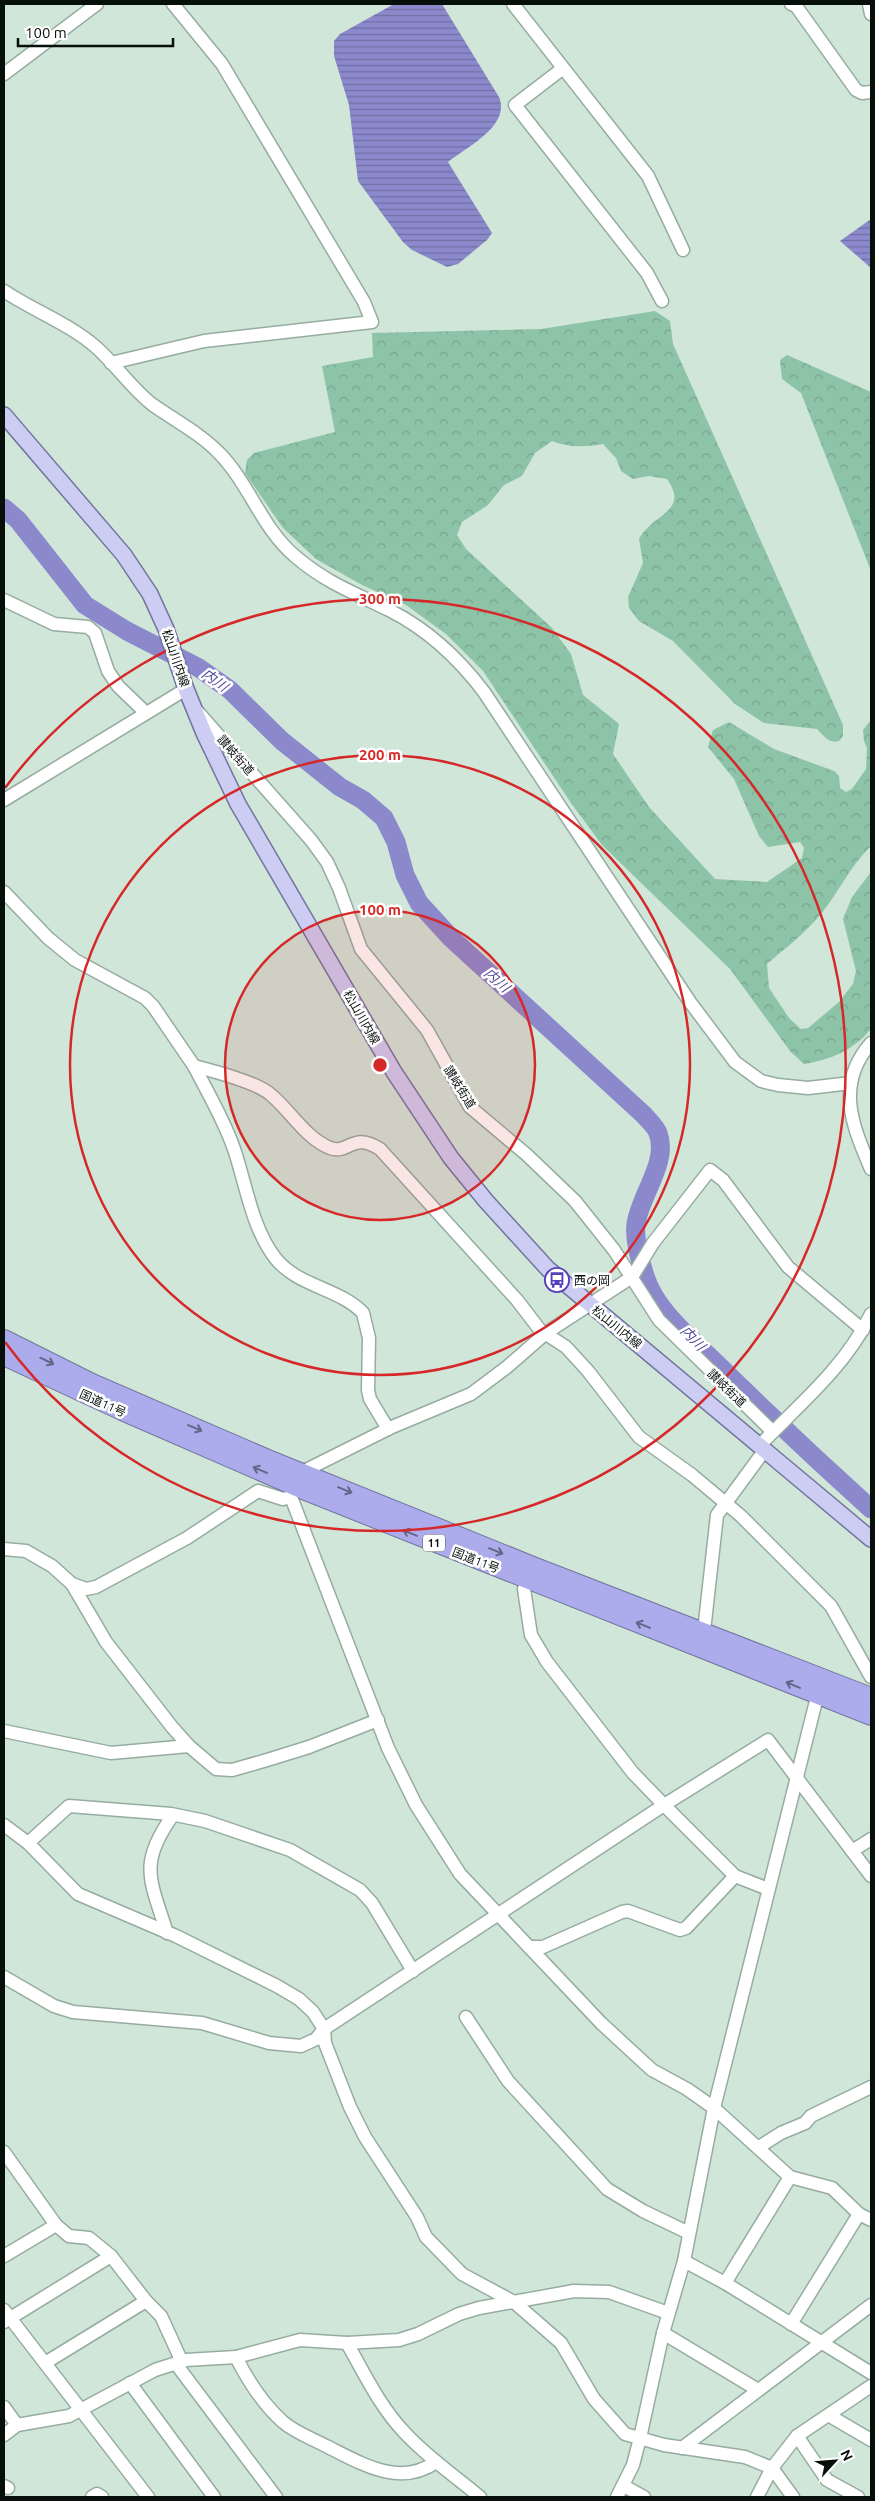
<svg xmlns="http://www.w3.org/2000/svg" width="875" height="2501" font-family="Ubuntu,'Noto Sans JP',sans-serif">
  <defs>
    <pattern id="forest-crowns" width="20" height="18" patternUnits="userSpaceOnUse" patternTransform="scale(1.25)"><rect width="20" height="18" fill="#8dc3a7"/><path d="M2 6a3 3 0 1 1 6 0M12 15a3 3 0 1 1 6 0" fill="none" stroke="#78a68e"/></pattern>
    <pattern id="water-rules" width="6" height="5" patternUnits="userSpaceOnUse" patternTransform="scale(1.25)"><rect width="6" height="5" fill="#8b89cc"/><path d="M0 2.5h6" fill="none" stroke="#706ea4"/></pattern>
  </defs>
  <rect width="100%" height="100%" fill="#cfe6d9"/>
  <g fill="url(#forest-crowns)">
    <path d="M 655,311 L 670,321 L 673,344 L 843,725 L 843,736 L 839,741 C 829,744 824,736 817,729 L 764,723 L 735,704 L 673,641 L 639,621 L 629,608 L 628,597 L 643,563 L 639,539 C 654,512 690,512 667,479 L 649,476 L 633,479 L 621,471 L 616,458 L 603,444 C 585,447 569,448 552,441 L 535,453 L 522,476 L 504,485 L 488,505 L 462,522 L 457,535 L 466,549 L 552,628 L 571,654 L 583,695 L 619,724 L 613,754 L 649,807 L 715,879 L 767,882 L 802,858 L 804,848 L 800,842 L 768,847 L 759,836 L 734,779 L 708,747 L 713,730 L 729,722 L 774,749 L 834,771 L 839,776 L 840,788 L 846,792 L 852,789 L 866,769 L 867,748 L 864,741 L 863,730 L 871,720 L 871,846 C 850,866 839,892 821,914 C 805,933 786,948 767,964 L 769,988 L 789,1018 L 801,1029 L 808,1028 L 839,1002 L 853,984 L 856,971 L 843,919 L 852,897 L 871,872 L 871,1029 C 854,1050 830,1060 804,1064 L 790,1051 L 730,969 L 602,845 L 571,803 L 483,671 L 446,634 L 406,605 L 362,585 L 316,559 L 283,528 L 245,473 L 247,460 L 254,453 L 335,432 L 322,366 L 373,357 L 372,333 L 541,329 Z"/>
    <path d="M 787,355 L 871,392 L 871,571 L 801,393 L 782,379 L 780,360 Z"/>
  </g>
  <g fill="url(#water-rules)">
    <path d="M 394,4 L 442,4 L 499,97 C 511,126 467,147 448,162 L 492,233 L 487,240 L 458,264 L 447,267 L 412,250 L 403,242 L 358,181 L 349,105 L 334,56 L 334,41 L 340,34 Z"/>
    <path d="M 871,219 L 871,268 L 840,241 Z"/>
  </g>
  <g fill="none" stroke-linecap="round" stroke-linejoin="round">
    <path stroke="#8b89cc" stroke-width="19" d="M 4,508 L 18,520 L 85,605 L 127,631 L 199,668 L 230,690 L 282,741 L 340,787 L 363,800 L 384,818 L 396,842 L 405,875 L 419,903 L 451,938 L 644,1115 C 648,1120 656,1127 658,1133 C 669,1162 640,1195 636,1224 C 634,1240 640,1260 645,1276 C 656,1311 691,1338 716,1363 C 767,1413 818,1461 871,1509"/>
    <defs>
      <g id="minor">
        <path d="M 513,4 L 648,176 L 683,250"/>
        <path d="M 791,4 L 796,6 L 856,90 L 862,93 L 871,92"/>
        <path d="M 869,4 L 871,14"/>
        <path d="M 562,69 L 515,105 L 647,273 L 662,301"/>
        <path d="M 4,74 L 97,4"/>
        <path d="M 4,291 C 34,311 70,324 97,348 C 117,366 132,389 153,405 C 176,421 201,434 220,454 C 250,485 262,529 296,557 C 328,584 355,593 391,611 C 428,630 459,659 484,692 L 690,1002 L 735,1062 L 761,1081 L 778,1085 L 808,1088 L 851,1083"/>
        <path d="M 111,363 L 204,341 L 372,322 L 364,302 L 222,64 L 173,4"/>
        <path d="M 4,600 L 54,624 L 88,627 L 95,633 L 108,671 L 118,686 L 146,713"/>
        <path d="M 197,711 L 311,840 L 327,862 L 339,888 L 361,949 L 427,1030 L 470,1107 L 527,1155 L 575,1201 L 614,1250 L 659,1320 L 773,1432"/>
        <path d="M 4,800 L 186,689"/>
        <path d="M 4,892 L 48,938 L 75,960 L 145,998 L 153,1006 L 194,1066 C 213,1071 256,1082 270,1094 C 290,1110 305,1138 330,1148 C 349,1155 352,1131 380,1149 L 517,1300 L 540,1330 L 566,1347 L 588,1371 L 639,1437 L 692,1475 L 741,1516 L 831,1606 L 871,1677"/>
        <path d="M 871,1043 C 835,1084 852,1125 871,1169"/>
        <path d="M 194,1066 C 208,1093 224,1120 234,1149 C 246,1184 252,1229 276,1259 C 299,1287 339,1288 363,1313 L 369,1338 L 368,1390 L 370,1399 L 388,1429"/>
        <path d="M 863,1330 L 788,1267 L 723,1180 L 710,1170 L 653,1243 L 632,1277 L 546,1333 L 507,1367 L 471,1394 L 392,1427 L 302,1472 L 291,1497 L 388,1748 L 416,1805 L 460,1874 L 601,2023 L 652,2070 L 687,2089 L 714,2108 L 790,2177 L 832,2188 L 859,2214 L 871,2220"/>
        <path d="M 759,1446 C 800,1404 845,1367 871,1314"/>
        <path d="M 4,1549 L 26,1551 L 52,1566 L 72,1584 L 106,1642 L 172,1727 L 189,1746 L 216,1769 L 232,1770 L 267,1760 L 309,1747 L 378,1720"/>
        <path d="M 530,1573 L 524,1589 L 531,1635 L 547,1662 L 633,1773 L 664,1805 L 735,1876 L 768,1889"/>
        <path d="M 72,1584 L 86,1589 L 96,1587 L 187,1538 L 258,1491 L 283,1499 L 291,1497"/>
        <path d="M 704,1631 L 717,1515 L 764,1451"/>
        <path d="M 4,1731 L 111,1753 L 189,1746"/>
        <path d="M 4,1825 L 28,1843 L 78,1894 L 176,1936 L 277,1986 L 299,1999 L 313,2012 L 324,2029 L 325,2043 L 350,2107 L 365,2137 L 417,2217 L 426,2237 L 462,2274 L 514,2302 L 561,2343 L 594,2399 L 625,2434 L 664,2445 L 745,2457 L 772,2468 L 793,2497"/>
        <path d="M 28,1843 L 69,1806 L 171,1814 L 205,1821 L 290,1850 L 360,1890 L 372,1903 L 413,1971"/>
        <path d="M 852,1851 L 871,1839"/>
        <path d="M 167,1933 C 150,1879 138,1864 173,1815"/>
        <path d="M 529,1947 L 543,1947 L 622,1912 L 628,1911 L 680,1930 L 686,1928 L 735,1876"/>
        <path d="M 4,1977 L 54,2006 L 73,2012 L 202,2023 L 269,2043 L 301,2046 L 316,2039 L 324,2029 L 664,1805 L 768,1740 L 871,1876"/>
        <path d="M 466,2017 L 508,2081 L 607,2189 L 643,2211 L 689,2233"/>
        <path d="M 759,2147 L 781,2133 L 805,2123 L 811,2116 L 871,2087"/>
        <path d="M 4,2152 L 56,2225"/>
        <path d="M 4,2256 L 56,2225 L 69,2236 L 89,2238 L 111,2256 L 146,2301 L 161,2316 L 182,2362"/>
        <path d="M 684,2261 L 725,2283 L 871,2373"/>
        <path d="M 725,2283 L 790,2177"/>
        <path d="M 4,2310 L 148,2497"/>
        <path d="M 4,2322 L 111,2256"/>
        <path d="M 791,2324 L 859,2214"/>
        <path d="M 663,2333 L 758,2390"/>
        <path d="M 347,2343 C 364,2373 380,2407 405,2433 C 427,2457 455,2476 480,2497"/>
        <path d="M 236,2357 C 248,2381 263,2404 283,2422 C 296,2433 311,2438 326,2446 C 361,2463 399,2488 436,2462"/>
        <path d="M 45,2363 L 146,2301"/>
        <path d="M 176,2364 L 276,2497"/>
        <path d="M 130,2383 L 214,2497"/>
        <path d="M 4,2407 L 17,2425"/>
        <path d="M 830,2416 L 871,2440"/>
        <path d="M 4,2435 L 17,2425 L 69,2416 L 155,2370 L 186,2360 L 236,2357 L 300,2340 L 347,2343 L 399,2340 L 418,2334 L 459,2314 L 479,2308 L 574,2291 L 609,2292 L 668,2313"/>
        <path d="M 797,2436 L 827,2480 L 858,2497"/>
        <path d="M 682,2448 L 871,2305"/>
        <path d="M 4,2486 L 8,2488"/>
        <path d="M 624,2486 L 644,2497"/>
        <path d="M 92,2497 L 97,2494 L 102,2497"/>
        <path d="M 617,2497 L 633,2465 L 640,2438 L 663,2333 L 684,2261 L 714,2108 L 819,1689"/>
        <path d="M 757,2497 L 772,2468 L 797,2436 L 871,2386"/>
      </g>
      <path id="major" d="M 4,415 L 124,555 L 150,594 L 166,629 L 186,689 L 204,733 L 238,804 L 394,1072 L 451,1158 L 486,1201 L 548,1269 L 871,1539"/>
      <g id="highway">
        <path d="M 4,1339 L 92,1383 L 268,1459 L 533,1566 L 871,1697"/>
        <path d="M 4,1356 L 122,1411 L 308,1492 L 871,1716"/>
      </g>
    </defs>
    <use href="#minor" stroke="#96aca0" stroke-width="15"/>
    <use href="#major" stroke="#72759d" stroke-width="18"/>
    <use href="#highway" stroke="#72759d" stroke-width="20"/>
    <use href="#minor" stroke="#fff" stroke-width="12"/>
    <use href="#major" stroke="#cdcdf4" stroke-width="15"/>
    <use href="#highway" stroke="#acacec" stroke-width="18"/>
  </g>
  <defs><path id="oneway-shaft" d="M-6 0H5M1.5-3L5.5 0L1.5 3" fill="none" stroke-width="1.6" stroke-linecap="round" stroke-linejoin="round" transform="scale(1.25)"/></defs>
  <g stroke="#626587">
    <use href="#oneway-shaft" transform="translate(47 1361) rotate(26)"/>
    <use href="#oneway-shaft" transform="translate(195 1428) rotate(23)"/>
    <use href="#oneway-shaft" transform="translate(260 1470) rotate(-157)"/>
    <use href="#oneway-shaft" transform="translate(345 1490) rotate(22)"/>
    <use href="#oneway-shaft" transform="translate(410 1533) rotate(-158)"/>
    <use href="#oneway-shaft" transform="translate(496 1551) rotate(22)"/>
    <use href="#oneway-shaft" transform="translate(643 1625) rotate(-158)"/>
    <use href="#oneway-shaft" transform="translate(793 1685) rotate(-157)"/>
  </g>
  <circle cx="380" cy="1065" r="155" fill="#d62828" fill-opacity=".12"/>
  <g fill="none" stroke="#d62828" stroke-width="2.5">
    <circle cx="380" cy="1065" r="155"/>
    <circle cx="380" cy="1065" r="310"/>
    <path d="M5 788A466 466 0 1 1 5 1342"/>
  </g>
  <defs>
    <symbol id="bus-ring" viewBox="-11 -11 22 22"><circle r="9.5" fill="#fff" stroke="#5542ba" stroke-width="1.5"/><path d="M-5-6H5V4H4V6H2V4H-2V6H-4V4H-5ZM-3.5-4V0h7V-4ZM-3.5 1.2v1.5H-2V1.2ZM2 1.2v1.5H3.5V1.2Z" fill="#5542ba"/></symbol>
  </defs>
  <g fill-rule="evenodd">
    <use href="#bus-ring" x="543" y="1266" width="28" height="28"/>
  </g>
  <g text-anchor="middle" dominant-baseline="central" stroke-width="5" stroke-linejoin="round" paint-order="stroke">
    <rect fill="#fff" stroke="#515754" stroke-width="1" x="423" y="1534.5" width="22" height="17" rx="4"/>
    <g font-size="11" font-weight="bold" fill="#070f0b">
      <text x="434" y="1543">11</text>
    </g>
    <g font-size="12" fill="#070f0b" stroke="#fff">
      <text transform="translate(176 658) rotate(71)">松山川内線</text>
      <text transform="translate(236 755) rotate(49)">讃岐街道</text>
      <text transform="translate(362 1017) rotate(60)">松山川内線</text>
      <text transform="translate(460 1087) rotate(58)">讃岐街道</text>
      <text transform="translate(617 1327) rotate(39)">松山川内線</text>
      <text transform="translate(727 1388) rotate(44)">讃岐街道</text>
      <text transform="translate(103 1403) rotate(24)">国道11号</text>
      <text transform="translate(476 1560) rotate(21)">国道11号</text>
    </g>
    <g font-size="12" fill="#070f0b" stroke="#fff" text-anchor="start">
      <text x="574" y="1280">西の岡</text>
    </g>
    <g font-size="14" font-style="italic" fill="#51499b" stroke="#fff">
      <text transform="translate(215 680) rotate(36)">内川</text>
      <text transform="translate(497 980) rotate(42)">内川</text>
      <text transform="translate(693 1338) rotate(46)">内川</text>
    </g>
  </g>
  <circle cx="380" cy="1065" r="8" fill="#d62828" stroke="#fff" stroke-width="2.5"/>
  <g font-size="15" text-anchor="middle" font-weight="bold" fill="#d62828" stroke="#fff" stroke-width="5" stroke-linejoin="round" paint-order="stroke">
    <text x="380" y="604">300 m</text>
    <text x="380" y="760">200 m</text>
    <text x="380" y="915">100 m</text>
  </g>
  <rect width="875" height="2501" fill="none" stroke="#070f0b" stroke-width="10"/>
  <g transform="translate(835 2461) rotate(64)" stroke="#ffffff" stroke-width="4" paint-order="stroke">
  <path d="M0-4L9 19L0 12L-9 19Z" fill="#070f0b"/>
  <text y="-8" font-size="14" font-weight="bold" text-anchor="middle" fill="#070f0b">N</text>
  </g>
  <path d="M18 38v8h155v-8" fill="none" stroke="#070f0b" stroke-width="2.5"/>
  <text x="25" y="38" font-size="15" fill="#070f0b" stroke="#ffffff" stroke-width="4" paint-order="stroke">100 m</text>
</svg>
